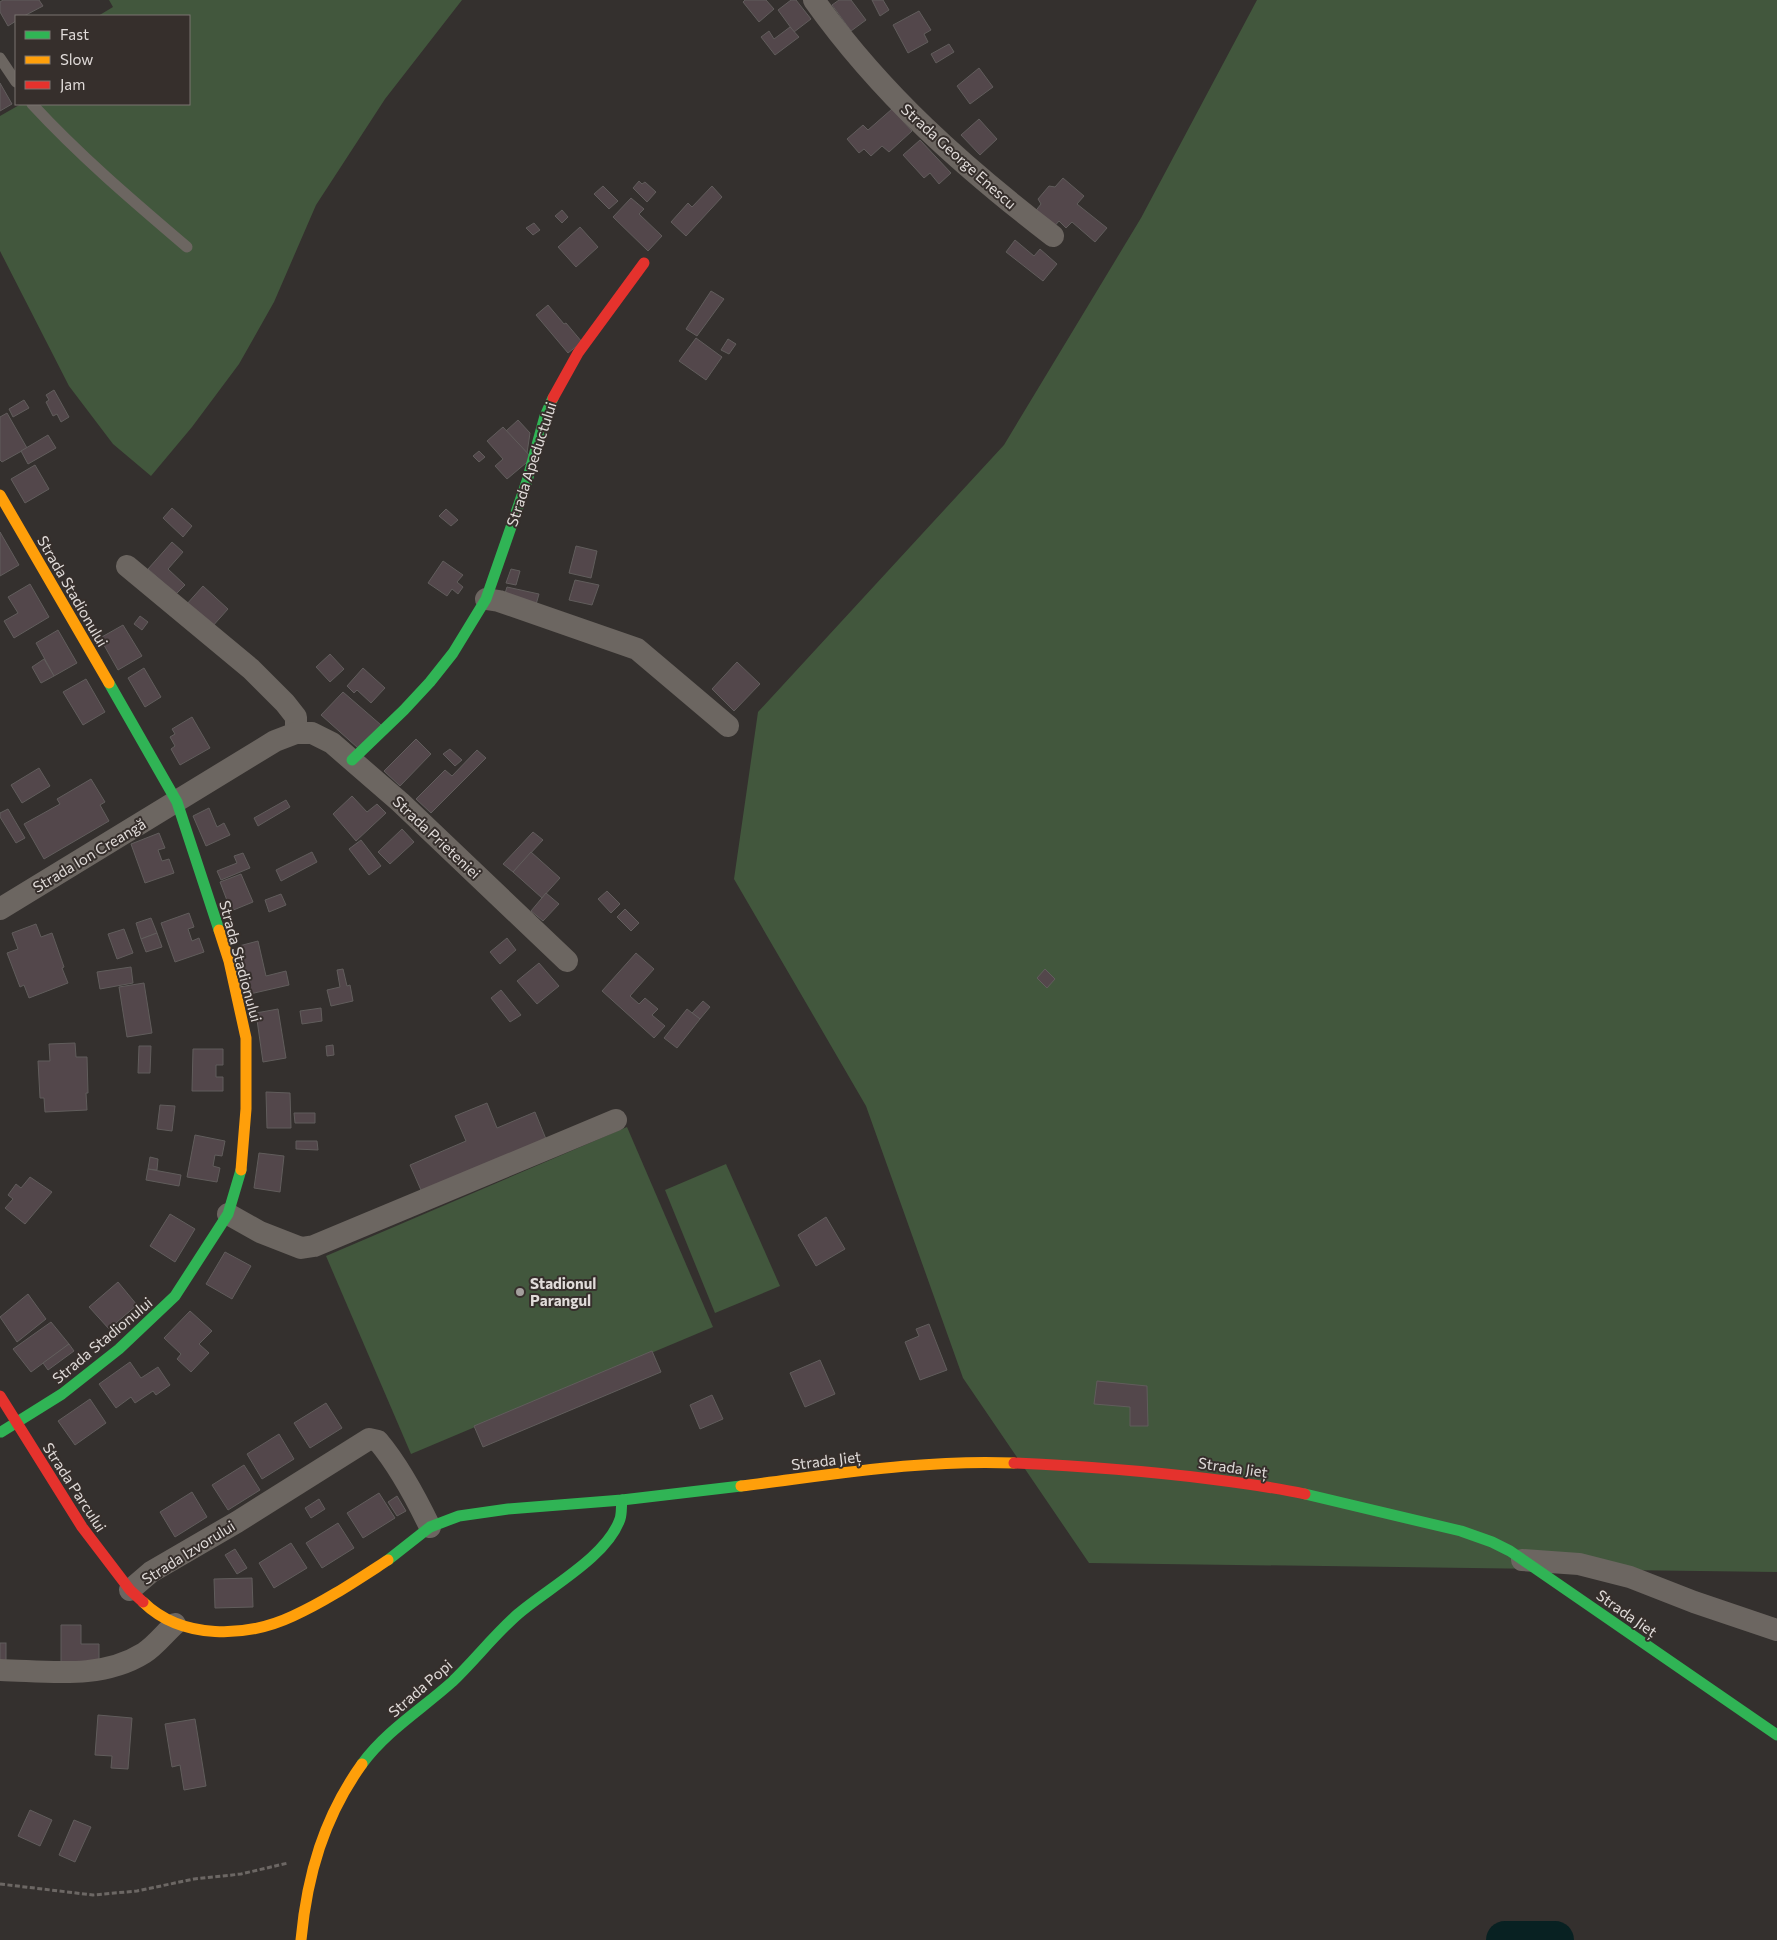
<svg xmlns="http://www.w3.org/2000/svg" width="1777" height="1940" font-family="Commissioner,sans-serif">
  <rect width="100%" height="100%" fill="#34302e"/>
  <g fill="#42573d">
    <path d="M 109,0 L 462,0 L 385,99 L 316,205 L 274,302 L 239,364 L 192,427 L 151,476 L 113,444 L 69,386 L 0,251 L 0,116 L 21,104 L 189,104 L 189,16 L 98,16 L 113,7 Z"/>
    <path d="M 1257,0 L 1777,0 L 1777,1572 L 1089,1563 L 963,1378 L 866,1106 L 734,879 L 758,712 L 1004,445 L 1141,218 Z"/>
    <path d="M 627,1127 L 713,1327 L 411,1454 L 326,1256 Z"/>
    <path d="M 726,1164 L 780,1286 L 715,1313 L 665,1190 Z"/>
  </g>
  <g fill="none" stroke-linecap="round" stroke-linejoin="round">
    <path stroke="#082122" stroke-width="38" d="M 1505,1940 L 1555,1940"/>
  </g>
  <g fill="#53474b" stroke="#615d5c">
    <path d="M 3,0 L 39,0 L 43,6 L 24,16 L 16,16 L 16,21 L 8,26 L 0,12 L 0,2 Z"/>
    <path d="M 745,0 L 766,0 L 774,9 L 759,22 L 743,2 Z"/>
    <path d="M 791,0 L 796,0 L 811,19 L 794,32 L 778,10 Z"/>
    <path d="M 839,0 L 851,0 L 866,20 L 851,31 L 832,5 Z"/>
    <path d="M 872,0 L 883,0 L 889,10 L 880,16 Z"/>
    <path d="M 919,11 L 931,30 L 924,34 L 928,42 L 908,53 L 893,25 Z"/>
    <path d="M 790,27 L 799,37 L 775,55 L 761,37 L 769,31 L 774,39 Z"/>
    <path d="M 949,44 L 954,52 L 936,63 L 931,54 Z"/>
    <path d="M 979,68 L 993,87 L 970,104 L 957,86 Z"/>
    <path d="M 0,83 L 12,104 L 0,111 Z"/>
    <path d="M 892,109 L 912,131 L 889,152 L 882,146 L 871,156 L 864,149 L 859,153 L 847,139 L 863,125 L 868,130 Z"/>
    <path d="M 979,119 L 997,139 L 980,155 L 961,135 Z"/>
    <path d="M 920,140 L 951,173 L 939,184 L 930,173 L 924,178 L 903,155 Z"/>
    <path d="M 1063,178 L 1084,196 L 1077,204 L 1107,228 L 1095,242 L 1072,222 L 1066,228 L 1059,221 L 1052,229 L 1034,213 L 1041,204 L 1038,199 L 1049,186 L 1055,187 Z"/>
    <path d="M 639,181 L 642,184 L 645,182 L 656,192 L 647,202 L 633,188 Z"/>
    <path d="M 603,186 L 618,201 L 609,209 L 594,194 Z"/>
    <path d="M 712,186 L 722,197 L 686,236 L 671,222 L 688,203 L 692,207 Z"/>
    <path d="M 631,198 L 644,209 L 639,214 L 662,236 L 648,251 L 613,217 Z"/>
    <path d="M 562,210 L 568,217 L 562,223 L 555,216 Z"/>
    <path d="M 534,223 L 540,230 L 533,235 L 526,228 Z"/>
    <path d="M 580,227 L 598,247 L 576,267 L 558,247 Z"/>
    <path d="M 1015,240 L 1034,256 L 1040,249 L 1057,264 L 1043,281 L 1006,252 Z"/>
    <path d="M 711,291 L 724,299 L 697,336 L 686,329 Z"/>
    <path d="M 548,305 L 564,324 L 566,323 L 582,342 L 568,353 L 536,315 Z"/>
    <path d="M 696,338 L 722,357 L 706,380 L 679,361 Z"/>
    <path d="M 728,339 L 736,344 L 729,354 L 721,350 Z"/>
    <path d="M 54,390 L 69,417 L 61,422 L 57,414 L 53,416 L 46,402 L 49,400 L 46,395 Z"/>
    <path d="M 24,400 L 29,408 L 13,417 L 9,409 Z"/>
    <path d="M 7,413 L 27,448 L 2,462 L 0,460 L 0,417 Z"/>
    <path d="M 518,420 L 530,433 L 527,453 L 506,431 Z"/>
    <path d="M 503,427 L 532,458 L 507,479 L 495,466 L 503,459 L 487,441 Z"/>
    <path d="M 48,435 L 56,448 L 28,464 L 21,451 Z"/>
    <path d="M 479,451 L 485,457 L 479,462 L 473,456 Z"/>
    <path d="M 35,465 L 49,489 L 25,503 L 11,479 Z"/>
    <path d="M 172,508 L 192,526 L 183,537 L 163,518 Z"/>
    <path d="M 446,509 L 458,520 L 451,526 L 439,516 Z"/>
    <path d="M 0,532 L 19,565 L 0,576 Z"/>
    <path d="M 172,542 L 183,552 L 168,569 L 185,585 L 176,594 L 148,569 Z"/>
    <path d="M 576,546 L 597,551 L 591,578 L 569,573 Z"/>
    <path d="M 443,561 L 463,575 L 457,582 L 463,587 L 458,594 L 452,589 L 447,596 L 428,583 Z"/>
    <path d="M 511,569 L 520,571 L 516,585 L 506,583 Z"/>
    <path d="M 575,580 L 599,585 L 592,605 L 569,600 Z"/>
    <path d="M 30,584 L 49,617 L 14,638 L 4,621 L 18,613 L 8,597 Z"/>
    <path d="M 203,586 L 228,609 L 211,628 L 186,605 Z"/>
    <path d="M 507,587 L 539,594 L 535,608 L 503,600 Z"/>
    <path d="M 140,616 L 148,622 L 142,630 L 134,624 Z"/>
    <path d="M 123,625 L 142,656 L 118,670 L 100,638 Z"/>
    <path d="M 58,630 L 77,663 L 54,676 L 36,643 Z"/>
    <path d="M 330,654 L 344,669 L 330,682 L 316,667 Z"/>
    <path d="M 44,659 L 54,676 L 41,683 L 32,667 Z"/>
    <path d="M 737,662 L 760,684 L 734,711 L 712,689 Z"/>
    <path d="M 144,668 L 161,697 L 145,707 L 128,678 Z"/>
    <path d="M 363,668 L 385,688 L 371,703 L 357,690 L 354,693 L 347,686 Z"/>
    <path d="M 86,679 L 105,712 L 83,725 L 63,692 Z"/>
    <path d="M 343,692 L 381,725 L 358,748 L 321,715 Z"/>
    <path d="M 192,717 L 210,748 L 180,765 L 171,749 L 175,746 L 170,737 L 175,734 L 172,729 Z"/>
    <path d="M 416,739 L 431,754 L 400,786 L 384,771 Z"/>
    <path d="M 450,749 L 462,760 L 455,766 L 443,754 Z"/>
    <path d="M 477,750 L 486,758 L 431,813 L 416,799 L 445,770 L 452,776 Z"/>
    <path d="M 39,768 L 50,786 L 22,803 L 11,785 Z"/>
    <path d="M 91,779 L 105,802 L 100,805 L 109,821 L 44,859 L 24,824 L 60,804 L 57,799 Z"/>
    <path d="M 352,796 L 367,812 L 377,804 L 386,813 L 356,841 L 333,814 Z"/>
    <path d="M 286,800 L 290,807 L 258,826 L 254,818 Z"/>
    <path d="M 209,808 L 217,827 L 224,823 L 230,835 L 206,846 L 193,816 Z"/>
    <path d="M 8,809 L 25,838 L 16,843 L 0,817 L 0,813 Z"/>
    <path d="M 402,829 L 414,842 L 390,864 L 378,852 Z"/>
    <path d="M 533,832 L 543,840 L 513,872 L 503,864 Z"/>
    <path d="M 159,833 L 165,848 L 158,850 L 162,861 L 169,859 L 174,873 L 145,883 L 131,844 Z"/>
    <path d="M 361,840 L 381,866 L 369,875 L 349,849 Z"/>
    <path d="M 312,852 L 317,862 L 281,881 L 276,870 Z"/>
    <path d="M 531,852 L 560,878 L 542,898 L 513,872 Z"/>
    <path d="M 243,853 L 250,868 L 221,880 L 217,871 L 237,863 L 234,856 Z"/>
    <path d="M 241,874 L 253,902 L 231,911 L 220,882 Z"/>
    <path d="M 607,891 L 620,904 L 611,913 L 598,899 Z"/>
    <path d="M 546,893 L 559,904 L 543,921 L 531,911 Z"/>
    <path d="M 281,894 L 286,905 L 269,912 L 265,900 Z"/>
    <path d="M 625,909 L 639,923 L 631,931 L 617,917 Z"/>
    <path d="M 189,913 L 194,927 L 188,929 L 192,941 L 199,938 L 204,952 L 175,962 L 161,923 Z"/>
    <path d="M 151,918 L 157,933 L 141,939 L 136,923 Z"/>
    <path d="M 36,924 L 41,937 L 52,933 L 64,967 L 62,968 L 68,983 L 29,998 L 24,985 L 20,987 L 7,953 L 18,949 L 12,933 Z"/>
    <path d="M 124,929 L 133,953 L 117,959 L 108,934 Z"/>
    <path d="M 157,933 L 162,947 L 146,952 L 141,939 Z"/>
    <path d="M 507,938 L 516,950 L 500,964 L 490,952 Z"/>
    <path d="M 258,941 L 266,976 L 286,971 L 289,985 L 250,994 L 239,946 Z"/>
    <path d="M 636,953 L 654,969 L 630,996 L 639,1004 L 645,998 L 658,1009 L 652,1015 L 665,1026 L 654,1038 L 602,991 Z"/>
    <path d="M 539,963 L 559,986 L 537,1004 L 517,981 Z"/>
    <path d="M 131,967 L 133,983 L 100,989 L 97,972 Z"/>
    <path d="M 343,969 L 347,986 L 350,985 L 353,1001 L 331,1006 L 327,990 L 340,987 L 337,970 Z"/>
    <path d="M 1045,969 L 1055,979 L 1047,988 L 1037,978 Z"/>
    <path d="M 144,983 L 152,1033 L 127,1037 L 119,987 Z"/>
    <path d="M 501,990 L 521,1015 L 510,1022 L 491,998 Z"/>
    <path d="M 703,1001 L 710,1007 L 700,1019 L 692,1013 Z"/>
    <path d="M 321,1008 L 322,1021 L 302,1024 L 300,1011 Z"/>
    <path d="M 278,1009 L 286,1058 L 263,1062 L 256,1013 Z"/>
    <path d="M 687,1009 L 700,1019 L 677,1048 L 664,1038 Z"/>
    <path d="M 75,1043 L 76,1057 L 87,1057 L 88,1093 L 86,1093 L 87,1110 L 45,1112 L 44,1098 L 40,1098 L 38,1061 L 50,1061 L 49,1044 Z"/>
    <path d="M 333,1045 L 334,1055 L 327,1056 L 326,1046 Z"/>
    <path d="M 139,1046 L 151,1046 L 150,1073 L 138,1073 Z"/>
    <path d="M 193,1049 L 223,1049 L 223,1065 L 216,1065 L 216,1077 L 223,1077 L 223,1091 L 192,1091 Z"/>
    <path d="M 266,1092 L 290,1093 L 291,1128 L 267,1128 Z"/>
    <path d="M 487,1103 L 497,1128 L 535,1112 L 548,1144 L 424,1197 L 410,1165 L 466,1141 L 455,1116 Z"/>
    <path d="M 160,1105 L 175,1106 L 172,1131 L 157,1129 Z"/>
    <path d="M 294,1113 L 315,1113 L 315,1123 L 295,1123 Z"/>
    <path d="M 195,1135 L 225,1141 L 222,1156 L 215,1155 L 213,1166 L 220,1168 L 217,1182 L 187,1177 Z"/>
    <path d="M 296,1141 L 317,1141 L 318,1150 L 296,1149 Z"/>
    <path d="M 259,1153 L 284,1156 L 280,1192 L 254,1188 Z"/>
    <path d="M 150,1157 L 158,1159 L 157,1170 L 148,1169 Z"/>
    <path d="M 148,1169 L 181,1175 L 179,1186 L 146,1180 Z"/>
    <path d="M 30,1177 L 52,1192 L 25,1224 L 5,1208 L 13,1199 L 8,1195 L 16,1184 L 21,1188 Z"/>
    <path d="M 170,1214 L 195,1229 L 175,1262 L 150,1246 Z"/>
    <path d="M 826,1217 L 845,1249 L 816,1266 L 798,1235 Z"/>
    <path d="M 225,1252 L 251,1266 L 232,1299 L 206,1284 Z"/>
    <path d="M 118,1282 L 137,1305 L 109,1329 L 89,1307 Z"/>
    <path d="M 28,1294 L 46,1319 L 17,1342 L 0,1317 Z"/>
    <path d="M 190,1311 L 212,1331 L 199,1344 L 209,1353 L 191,1372 L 177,1359 L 181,1354 L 164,1338 Z"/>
    <path d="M 51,1322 L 69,1344 L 31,1372 L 13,1349 Z"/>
    <path d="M 929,1324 L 947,1370 L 920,1380 L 905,1342 L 919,1336 L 916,1329 Z"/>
    <path d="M 69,1344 L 74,1351 L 48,1370 L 43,1363 Z"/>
    <path d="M 652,1351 L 661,1372 L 483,1447 L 474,1426 Z"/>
    <path d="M 820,1360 L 835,1394 L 805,1407 L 790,1373 Z"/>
    <path d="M 130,1362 L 141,1378 L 158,1367 L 170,1385 L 156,1395 L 153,1391 L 135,1403 L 131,1397 L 116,1408 L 99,1384 Z"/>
    <path d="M 1097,1381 L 1147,1386 L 1148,1426 L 1130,1426 L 1130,1407 L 1094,1404 Z"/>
    <path d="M 712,1395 L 723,1419 L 700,1429 L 690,1405 Z"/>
    <path d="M 90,1399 L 106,1423 L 75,1445 L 58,1421 Z"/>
    <path d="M 326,1403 L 342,1428 L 310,1448 L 294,1423 Z"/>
    <path d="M 279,1434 L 294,1459 L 262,1479 L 247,1454 Z"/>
    <path d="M 244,1465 L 260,1490 L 228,1510 L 212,1485 Z"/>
    <path d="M 192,1492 L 207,1517 L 175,1537 L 160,1512 Z"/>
    <path d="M 379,1493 L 395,1518 L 363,1538 L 347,1513 Z"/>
    <path d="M 397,1496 L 406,1511 L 397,1516 L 388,1502 Z"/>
    <path d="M 319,1499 L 325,1509 L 311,1518 L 305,1508 Z"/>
    <path d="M 338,1523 L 354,1548 L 322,1568 L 306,1543 Z"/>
    <path d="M 291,1543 L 307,1568 L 274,1588 L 259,1563 Z"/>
    <path d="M 235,1549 L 247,1568 L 237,1574 L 225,1555 Z"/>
    <path d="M 252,1578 L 253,1607 L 215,1608 L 214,1579 Z"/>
    <path d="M 61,1625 L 81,1625 L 81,1644 L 99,1644 L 99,1669 L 61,1669 Z"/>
    <rect x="0" y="1643" width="6" height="25"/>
    <path d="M 98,1715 L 132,1718 L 128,1769 L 111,1768 L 112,1756 L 95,1755 Z"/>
    <path d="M 195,1719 L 206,1786 L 184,1790 L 180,1765 L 172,1767 L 165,1724 Z"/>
    <path d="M 30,1810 L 52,1820 L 40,1846 L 18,1836 Z"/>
    <path d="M 74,1820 L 91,1827 L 75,1862 L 59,1855 Z"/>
  </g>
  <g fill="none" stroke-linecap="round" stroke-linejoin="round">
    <path stroke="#6c6764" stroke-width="3" stroke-dasharray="5 2.5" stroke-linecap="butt" d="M 0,1884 L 93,1895 L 137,1891 L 194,1879 L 241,1874 L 288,1863"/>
    <g stroke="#6c6661" stroke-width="11">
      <path d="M 0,58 L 16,82"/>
      <path d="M 32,104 C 80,156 133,201 187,247"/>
    </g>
    <g stroke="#6c6661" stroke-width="22">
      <path d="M 814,0 C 881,94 962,166 1053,236"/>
      <path d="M 127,566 L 251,669 L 285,703 L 296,717 L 296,733"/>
      <path d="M 486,599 L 499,601 L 637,649 L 728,726"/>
      <path d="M 0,909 L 275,741 L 296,733 L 312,733 L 332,743 L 400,802 L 567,961"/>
      <path d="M 228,1214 L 260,1232 L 301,1248 L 314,1246 L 616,1120"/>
      <path d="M 1522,1560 L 1579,1564 L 1630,1577 L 1694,1602 L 1777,1630"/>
      <path d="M 130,1590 L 151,1572 L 237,1522 L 369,1439 L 378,1441 C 399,1466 416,1498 430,1527"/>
      <path d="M 0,1670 C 48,1671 101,1680 144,1653 C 155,1646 165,1633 175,1624"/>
    </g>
    <g stroke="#30b455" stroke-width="11">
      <path d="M 109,683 L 177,802 L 219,930"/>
      <path d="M 352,760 L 404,710 L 430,682 L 453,653 L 486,599 L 527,481 L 545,416 L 553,398"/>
      <path d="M 1,1432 L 62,1394 L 119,1349 L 175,1296 L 228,1214 L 241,1170"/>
      <path d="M 1305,1494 L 1461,1531 L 1492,1542 L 1510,1551 L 1777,1735"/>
      <path d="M 388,1560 L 430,1527 L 459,1516 L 508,1509 L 622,1500 L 741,1486"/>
      <path d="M 362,1764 C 386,1731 422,1709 452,1682 C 475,1660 494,1635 518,1614 C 548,1588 607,1557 620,1519 C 622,1513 621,1506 622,1500"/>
    </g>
    <g stroke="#ff9f0a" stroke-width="11">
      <path d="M 0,495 L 109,683"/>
      <path d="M 219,930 L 229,961 L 246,1038 L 246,1109 L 241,1170"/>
      <path d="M 741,1486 C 831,1475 923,1459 1014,1463"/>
      <path d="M 143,1602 C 182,1640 246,1638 293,1616 C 326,1601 357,1580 388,1560"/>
      <path d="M 301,1940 C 307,1875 324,1817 362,1764"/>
    </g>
    <g stroke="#e5322d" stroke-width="11">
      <path d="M 553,398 L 578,353 L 644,263"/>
      <path d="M 0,1396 L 82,1527 L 130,1590 L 143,1602"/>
      <path d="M 1014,1463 C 1080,1466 1145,1471 1210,1479 C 1242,1483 1273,1487 1305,1494"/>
    </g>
  </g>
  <circle fill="#a49f9d" stroke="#362f2c" stroke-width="2" cx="520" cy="1292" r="5"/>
  <g text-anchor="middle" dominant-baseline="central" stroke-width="4" stroke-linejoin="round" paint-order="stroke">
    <g font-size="15" fill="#e0dbd9" stroke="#362f2c">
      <text transform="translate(959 156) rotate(42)">Strada George Enescu</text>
      <text transform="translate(531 464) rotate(-72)">Strada Apeductului</text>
      <text transform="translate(73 591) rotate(60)">Strada Stadionului</text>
      <text transform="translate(437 837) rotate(43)">Strada Prieteniei</text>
      <text transform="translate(89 855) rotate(-31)">Strada Ion Creangă</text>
      <text transform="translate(241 961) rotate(75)">Strada Stadionului</text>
      <text transform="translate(102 1340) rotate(-40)">Strada Stadionului</text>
      <text transform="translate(826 1460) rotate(-7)">Strada Jieț</text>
      <text transform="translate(1233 1467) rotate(8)">Strada Jieț</text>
      <text transform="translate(75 1487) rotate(57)">Strada Parcului</text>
      <text transform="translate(188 1552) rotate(-32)">Strada Izvorului</text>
      <text transform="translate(1627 1613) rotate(35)">Strada Jieț</text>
      <text transform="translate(420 1688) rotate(-41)">Strada Popi</text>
    </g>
    <g font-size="15" font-weight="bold" fill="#e0dbd9" stroke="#362f2c" text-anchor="start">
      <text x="530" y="1283">Stadionul<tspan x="530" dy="17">Parangul</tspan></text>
    </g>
  </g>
  <rect x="15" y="15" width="175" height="90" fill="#362f2c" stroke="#7a7471"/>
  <rect x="25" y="31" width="25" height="8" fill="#30b455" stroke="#7a7471"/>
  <text x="60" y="40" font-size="15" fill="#e0dbd9">Fast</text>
  <rect x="25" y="56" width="25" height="8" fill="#ff9f0a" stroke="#7a7471"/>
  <text x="60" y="65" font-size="15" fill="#e0dbd9">Slow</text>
  <rect x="25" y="81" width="25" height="8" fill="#e5322d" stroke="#7a7471"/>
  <text x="60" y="90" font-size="15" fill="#e0dbd9">Jam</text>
</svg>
